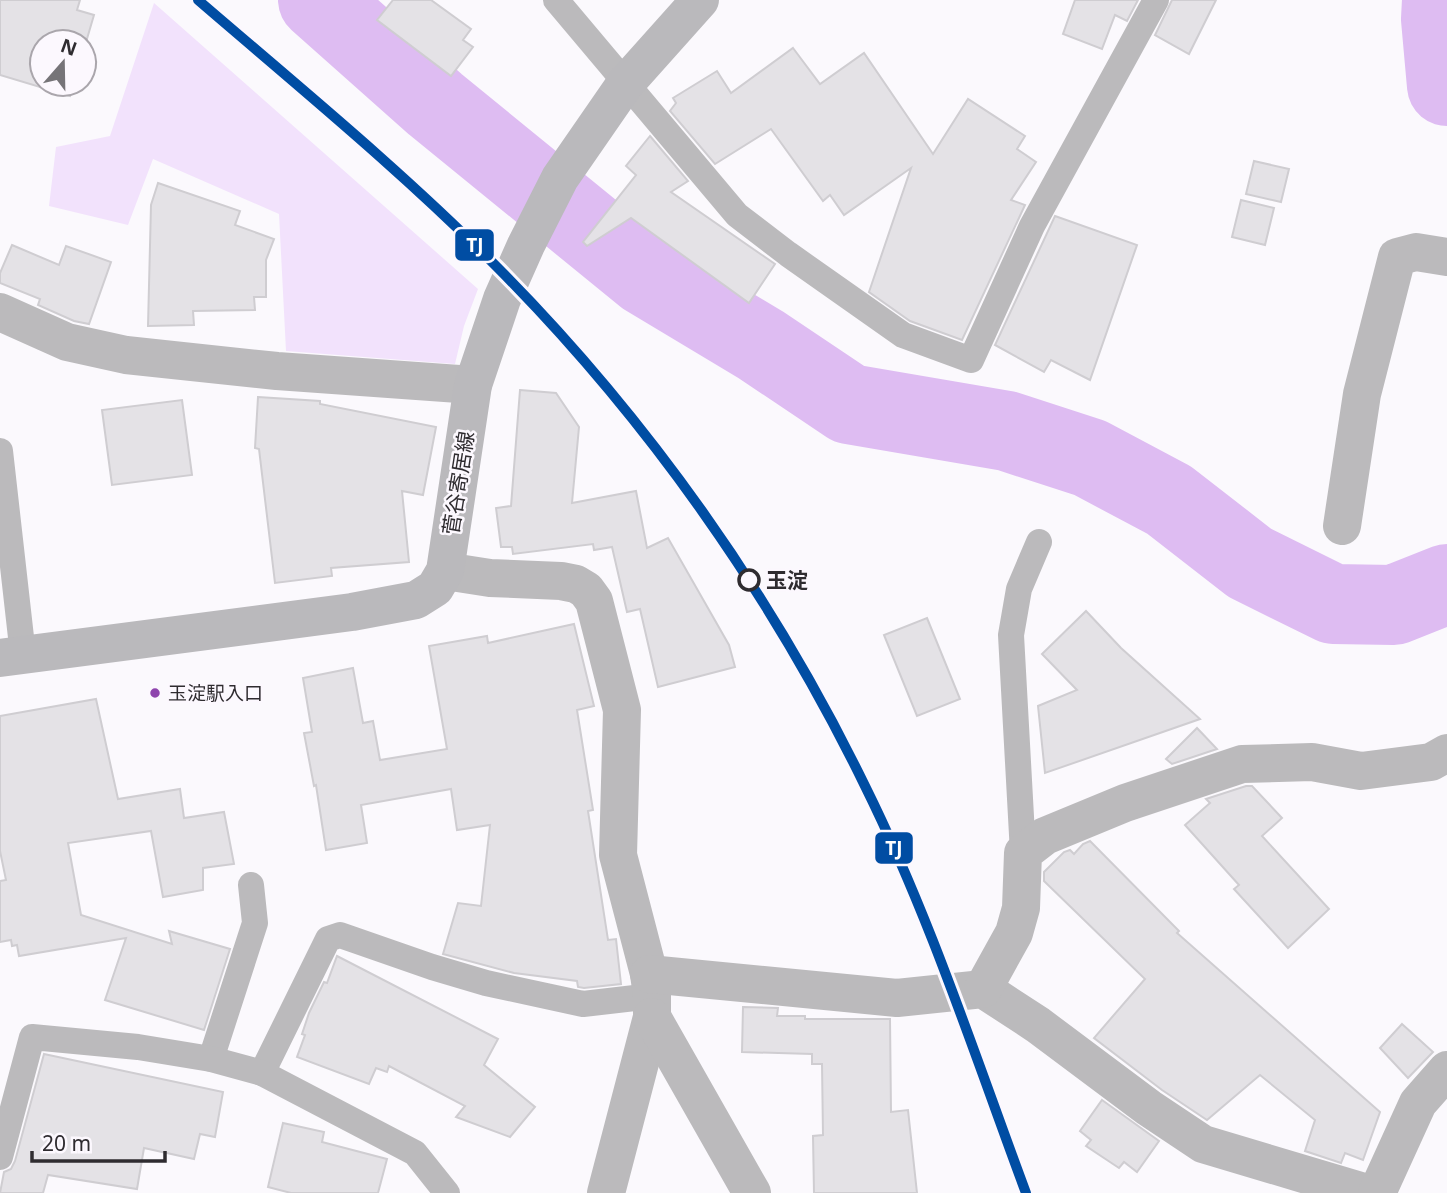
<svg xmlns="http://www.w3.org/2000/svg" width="1447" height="1193" font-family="'Noto Sans','Noto Sans JP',sans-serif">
  <rect width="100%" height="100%" fill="#fbf9fd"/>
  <path fill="#f2e2fc" d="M 154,3 L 478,289 L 464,326 L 455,364 L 286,351 L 279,214 L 153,159 L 128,225 L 49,206 L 56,147 L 110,136 Z"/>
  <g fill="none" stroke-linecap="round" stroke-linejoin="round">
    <g stroke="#debcf2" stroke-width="80">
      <path d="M 318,0 L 435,104 L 646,276 L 761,345 L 849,404 L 1007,431 L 1090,458 L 1169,500 L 1250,563 L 1333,604 L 1394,605 L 1447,584"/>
      <path d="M 1442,0 L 1441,19 L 1447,86"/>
    </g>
  </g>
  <g fill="#e4e2e6" stroke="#cfcdd1" stroke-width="2">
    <path d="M 0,0 L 80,0 L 77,10 L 94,15 L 84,49 L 84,42 L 42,42 L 42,84 L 73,84 L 70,96 L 0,75 Z"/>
    <path d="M 393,0 L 431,0 L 471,29 L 463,40 L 473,47 L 451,76 L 377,20 Z"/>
    <path d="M 1075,0 L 1138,0 L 1127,21 L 1115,15 L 1102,49 L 1063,34 Z"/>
    <path d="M 1172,0 L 1216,0 L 1189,54 L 1155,35 Z"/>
    <path d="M 793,48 L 820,84 L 864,53 L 933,154 L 968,99 L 1025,136 L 1017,149 L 1036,162 L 1011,200 L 1025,205 L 962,340 L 910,321 L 869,292 L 911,168 L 844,215 L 830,195 L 823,201 L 771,129 L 715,164 L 670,111 L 676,103 L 673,98 L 717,71 L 731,93 Z"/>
    <path d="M 650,136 L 688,181 L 671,192 L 775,264 L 749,303 L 631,218 L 587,246 L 583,242 L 636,175 L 626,166 Z"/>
    <path d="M 1254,161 L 1289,169 L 1281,202 L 1246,194 Z"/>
    <path d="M 158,183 L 240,211 L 235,225 L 274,239 L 266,260 L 266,297 L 254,297 L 255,310 L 193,311 L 194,325 L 148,326 L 151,205 Z"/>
    <path d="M 1241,200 L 1274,208 L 1265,245 L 1232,237 Z"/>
    <path d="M 1055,216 L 1137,245 L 1090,380 L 1051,360 L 1044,372 L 995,345 Z"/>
    <path d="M 12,245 L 59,265 L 66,246 L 111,262 L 89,324 L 74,321 L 38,305 L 40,299 L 0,283 L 0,273 Z"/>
    <path d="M 520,390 L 556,393 L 579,427 L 572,503 L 636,491 L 647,548 L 668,538 L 729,645 L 735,667 L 658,687 L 640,609 L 627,612 L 612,547 L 594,550 L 593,544 L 513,554 L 512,547 L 501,547 L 496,508 L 511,506 Z"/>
    <path d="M 258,397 L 320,401 L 320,404 L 436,427 L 423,495 L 402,491 L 409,562 L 331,568 L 332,576 L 275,583 L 259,449 L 255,448 Z"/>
    <path d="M 182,400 L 192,475 L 112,485 L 102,410 Z"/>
    <path d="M 1086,611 L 1121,648 L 1200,719 L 1045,773 L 1038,706 L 1077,690 L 1042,654 Z"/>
    <path d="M 927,618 L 960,699 L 917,716 L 884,635 Z"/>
    <path d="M 574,624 L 594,706 L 577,710 L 593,810 L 588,811 L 608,940 L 616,939 L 621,984 L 584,988 L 578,987 L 577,981 L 514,973 L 443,954 L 458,903 L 481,906 L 490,825 L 457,830 L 451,789 L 361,805 L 367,843 L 326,850 L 316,785 L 314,786 L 304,733 L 312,732 L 303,678 L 353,668 L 363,723 L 373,721 L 380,760 L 447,749 L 429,646 L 487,636 L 488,643 Z"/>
    <path d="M 96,699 L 118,799 L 180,789 L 184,818 L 224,812 L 234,864 L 203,868 L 203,890 L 163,897 L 151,831 L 68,843 L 81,915 L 172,944 L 169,931 L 230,949 L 204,1030 L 105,1000 L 126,938 L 19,956 L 17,945 L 12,946 L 11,940 L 0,942 L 0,881 L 6,880 L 0,851 L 0,716 Z"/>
    <path d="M 1197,728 L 1217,749 L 1172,764 L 1166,759 Z"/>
    <path d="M 1246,786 L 1252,786 L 1282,818 L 1262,836 L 1329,909 L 1288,948 L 1234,889 L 1239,885 L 1185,825 L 1210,803 L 1206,799 Z"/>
    <path d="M 1090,841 L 1179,931 L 1177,933 L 1380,1112 L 1363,1160 L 1345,1153 L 1341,1163 L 1305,1151 L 1315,1120 L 1260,1075 L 1207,1120 L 1162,1090 L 1094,1038 L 1145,979 L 1044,881 L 1044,872 L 1064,852 L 1070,850 L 1074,854 L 1083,844 Z"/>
    <path d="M 337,956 L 498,1039 L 484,1065 L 535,1107 L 510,1137 L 456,1117 L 465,1106 L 389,1066 L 387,1072 L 376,1068 L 369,1084 L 297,1057 L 305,1035 L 302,1034 L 309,1013 L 324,982 L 327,983 Z"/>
    <path d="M 743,1007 L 778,1008 L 777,1016 L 805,1016 L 805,1019 L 890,1019 L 891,1112 L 908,1110 L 917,1193 L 814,1193 L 813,1136 L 823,1135 L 822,1064 L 812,1064 L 812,1054 L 742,1052 Z"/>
    <path d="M 1402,1024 L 1433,1052 L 1408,1078 L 1380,1048 Z"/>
    <path d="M 44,1054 L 223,1092 L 215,1137 L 200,1134 L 194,1159 L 144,1148 L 137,1189 L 48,1175 L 43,1193 L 0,1193 L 4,1172 L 11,1169 L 15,1161 Z"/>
    <path d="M 1102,1100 L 1159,1141 L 1137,1172 L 1124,1162 L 1119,1168 L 1086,1146 L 1091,1140 L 1080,1131 Z"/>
    <path d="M 283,1123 L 324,1132 L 322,1142 L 387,1159 L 378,1193 L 291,1193 L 268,1187 Z"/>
  </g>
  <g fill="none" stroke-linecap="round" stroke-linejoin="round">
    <g stroke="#bbbabc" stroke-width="26">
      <path d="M 556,0 L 737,215 L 788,254 L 903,335 L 971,360 L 1032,226 L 1156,0"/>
      <path d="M 0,451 L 23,655"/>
      <path d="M 1023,853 L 1011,635 L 1019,589 L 1039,542"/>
      <path d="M 211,1059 L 255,923 L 251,885"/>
      <path d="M 262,1073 L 328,939 L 340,935 L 432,967 L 486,983 L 583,1004 L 652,996"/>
      <path d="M 0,1157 L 32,1037 L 138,1047 L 211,1059 L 262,1073 L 415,1153 L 447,1193"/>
    </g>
    <g stroke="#bbbabc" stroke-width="38">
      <path d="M 0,312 L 67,342 L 126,355 L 277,371 L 473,385"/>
      <path d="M 1342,526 L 1362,394 L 1397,257 L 1416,252 L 1447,257"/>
      <path d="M 445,571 L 490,578 L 561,581 L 576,584 L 586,590 L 594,601 L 622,710 L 618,855 L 649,974 L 652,996 L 652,1017 L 606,1193"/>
      <path d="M 649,974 L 897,998 L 983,989 L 1038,1025 L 1149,1108 L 1203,1144 L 1367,1193"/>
      <path d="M 983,989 L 1014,933 L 1021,908 L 1023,853 L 1045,836 L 1125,803 L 1242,764 L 1312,762 L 1361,771 L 1431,762 L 1447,753"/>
      <path d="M 652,1017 L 752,1193"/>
      <path d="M 1377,1193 L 1418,1103 L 1447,1070"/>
    </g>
    <path stroke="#bab9bc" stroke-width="38" d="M 0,658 L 352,612 L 416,600 L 435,588 L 445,571 L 473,385 L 502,299 L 526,245 L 560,178 L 625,84 L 700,0"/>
    <defs>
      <path id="rail-1" d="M 198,0 C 299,87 403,172 497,267 C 647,418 772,595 865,786 C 930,917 975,1056 1026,1193"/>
    </defs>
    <use href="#rail-1" stroke="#fcf8fe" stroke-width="16"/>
    <use href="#rail-1" stroke="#004da3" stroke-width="10"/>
  </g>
  <circle fill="#fcf8fe" stroke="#2f2c30" stroke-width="3.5" cx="749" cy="580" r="10"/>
  <circle fill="#8e44ad" stroke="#fcf8fe" stroke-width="2.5" cx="155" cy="693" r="6"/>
  <g text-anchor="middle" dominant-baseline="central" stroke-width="5" stroke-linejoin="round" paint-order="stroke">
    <g font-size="19" fill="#2f2c30" stroke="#fcf8fe" text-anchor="start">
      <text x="168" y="693">玉淀駅入口</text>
    </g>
    <g font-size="21" fill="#2f2c30" stroke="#fcf8fe">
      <text transform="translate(458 483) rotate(-81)">菅谷寄居線</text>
    </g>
    <g font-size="21" font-weight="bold" fill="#2f2c30" stroke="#fcf8fe" text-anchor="start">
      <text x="766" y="580">玉淀</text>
    </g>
  </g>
  <g stroke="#fcf8fe" stroke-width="2.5">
    <rect x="454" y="228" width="41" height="34" rx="7" fill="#004da3"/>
    <rect x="874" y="831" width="40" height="34" rx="7" fill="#004da3"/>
  </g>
  <g font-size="19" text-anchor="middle" font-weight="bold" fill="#fff">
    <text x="475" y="252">TJ</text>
    <text x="894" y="855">TJ</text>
  </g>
  <g transform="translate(63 63) rotate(20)"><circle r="33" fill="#fcf8fe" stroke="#aaa6ac" stroke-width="2"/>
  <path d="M0-5L12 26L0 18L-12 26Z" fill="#767478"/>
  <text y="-10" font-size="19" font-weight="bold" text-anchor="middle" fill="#2f2c30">N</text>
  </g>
  <path d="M32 1151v10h133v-10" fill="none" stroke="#2f2c30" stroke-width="3.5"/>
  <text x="42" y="1151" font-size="21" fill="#2f2c30" stroke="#fcf8fe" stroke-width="5" paint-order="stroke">20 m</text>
</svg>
